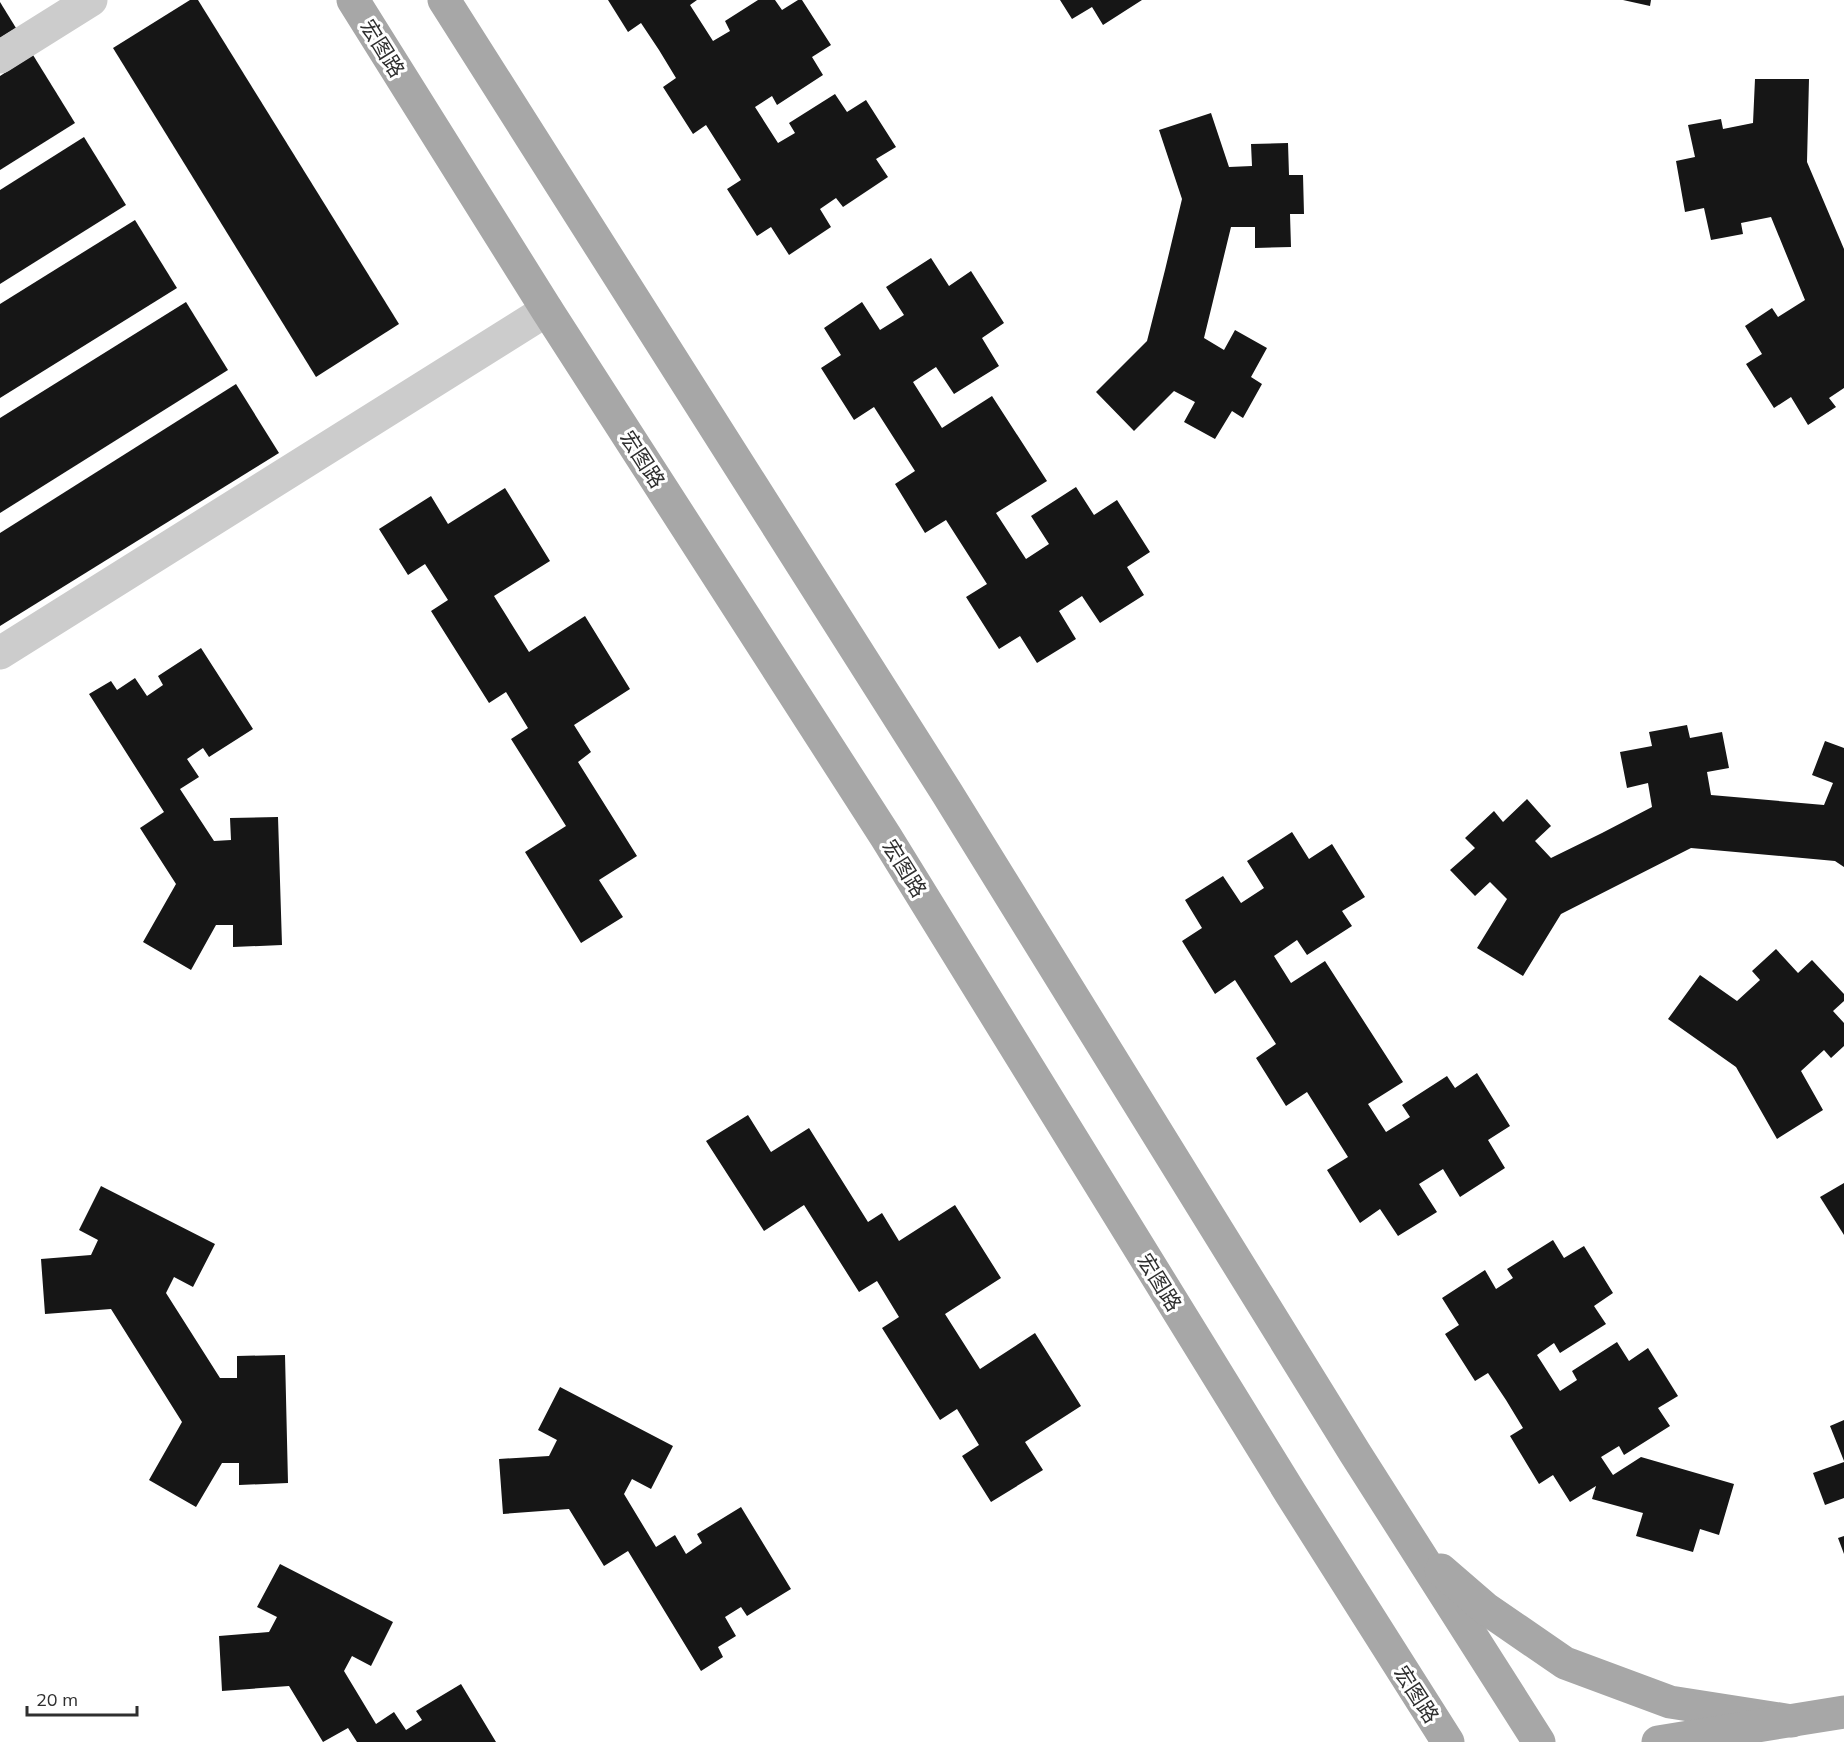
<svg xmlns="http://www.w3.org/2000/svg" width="1844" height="1742" font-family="Mulish,'Noto Sans SC',sans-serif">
  <rect width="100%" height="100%" fill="#fff"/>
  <g fill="#161616">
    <path d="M 190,0 L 198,0 L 399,324 L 316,377 L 113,48 Z"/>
    <path d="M 608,0 L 697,0 L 690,5 L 713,41 L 730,31 L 725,21 L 758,0 L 775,0 L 782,10 L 798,0 L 802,0 L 831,45 L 812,57 L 823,75 L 777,105 L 772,96 L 755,107 L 778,143 L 795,133 L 789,123 L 835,94 L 847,112 L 866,100 L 896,147 L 876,159 L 888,177 L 843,207 L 836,198 L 820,209 L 831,227 L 789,255 L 771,227 L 757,236 L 727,189 L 741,180 L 706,125 L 693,134 L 663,87 L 676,78 L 659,50 L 641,23 L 628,32 Z"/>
    <path d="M 1060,0 L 1142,0 L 1103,25 L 1092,7 L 1072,19 Z"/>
    <path d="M 1623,0 L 1651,0 L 1650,6 Z"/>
    <path d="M 0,2 L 16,28 L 0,38 Z"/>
    <path d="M 33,55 L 75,123 L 0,170 L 0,76 Z"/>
    <path d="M 1755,79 L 1809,79 L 1807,162 L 1844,249 L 1844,388 L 1829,398 L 1836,407 L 1808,425 L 1791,397 L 1774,408 L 1746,364 L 1762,354 L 1745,326 L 1772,308 L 1778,317 L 1805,300 L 1771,217 L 1741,223 L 1743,234 L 1711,240 L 1704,208 L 1685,212 L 1676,161 L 1695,157 L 1688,125 L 1721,119 L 1723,129 L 1753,123 Z"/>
    <path d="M 1211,113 L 1229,167 L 1252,166 L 1251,144 L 1288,143 L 1289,175 L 1303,175 L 1304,214 L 1290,214 L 1291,247 L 1255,248 L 1255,227 L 1231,227 L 1204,338 L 1224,350 L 1235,330 L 1267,348 L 1251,377 L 1262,384 L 1243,418 L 1232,411 L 1215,439 L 1184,422 L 1195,402 L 1174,391 L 1134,431 L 1096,392 L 1147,341 L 1165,270 L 1182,199 L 1159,130 Z"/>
    <path d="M 84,137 L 126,205 L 0,284 L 0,190 Z"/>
    <path d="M 135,220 L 177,288 L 0,398 L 0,304 Z"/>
    <path d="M 931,258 L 949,286 L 971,271 L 1004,323 L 982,338 L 999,366 L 954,394 L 936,367 L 913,382 L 942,428 L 992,396 L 1047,481 L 996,513 L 1026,559 L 1049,544 L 1031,516 L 1076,487 L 1094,515 L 1117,500 L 1150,552 L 1127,567 L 1144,595 L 1100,623 L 1082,596 L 1059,611 L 1076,639 L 1037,663 L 1020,636 L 999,649 L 966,597 L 987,584 L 946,520 L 925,533 L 895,484 L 915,471 L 874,407 L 854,420 L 821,368 L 841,355 L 824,328 L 862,302 L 880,330 L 904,315 L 886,287 Z"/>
    <path d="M 186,302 L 228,370 L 0,513 L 0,418 Z"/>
    <path d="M 236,384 L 279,453 L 0,626 L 0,533 Z"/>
    <path d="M 505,488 L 550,561 L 494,596 L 529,652 L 585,616 L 630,689 L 574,725 L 591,752 L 578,762 L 637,856 L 599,880 L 623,917 L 581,943 L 525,852 L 566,826 L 511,739 L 528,728 L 506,692 L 489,703 L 431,611 L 448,600 L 425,564 L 408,575 L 379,529 L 431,496 L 448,524 Z"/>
    <path d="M 201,648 L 253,729 L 209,757 L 203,748 L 187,759 L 199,777 L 180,789 L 214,841 L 231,840 L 230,818 L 278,817 L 282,945 L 233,947 L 233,925 L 216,925 L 191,970 L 143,942 L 176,884 L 140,828 L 164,812 L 89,694 L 111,681 L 117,690 L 135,678 L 147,696 L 163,685 L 158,676 Z"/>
    <path d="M 1687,725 L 1690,738 L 1722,732 L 1729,768 L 1707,772 L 1711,795 L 1824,805 L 1833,783 L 1812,775 L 1825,741 L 1844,748 L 1844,867 L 1835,861 L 1691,848 L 1561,914 L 1523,976 L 1477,948 L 1507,899 L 1490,882 L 1475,896 L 1450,870 L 1475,848 L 1465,838 L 1494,811 L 1503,822 L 1527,799 L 1551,826 L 1535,841 L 1551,858 L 1602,833 L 1652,807 L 1648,783 L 1627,788 L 1620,752 L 1652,746 L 1649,732 Z"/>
    <path d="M 1292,832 L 1309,859 L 1332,844 L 1365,897 L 1342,911 L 1352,926 L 1307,955 L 1297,940 L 1274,956 L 1291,983 L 1325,961 L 1403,1082 L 1368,1104 L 1386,1132 L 1410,1117 L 1402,1105 L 1447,1076 L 1455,1088 L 1477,1073 L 1510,1126 L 1488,1140 L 1505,1168 L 1460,1197 L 1443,1169 L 1419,1184 L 1437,1212 L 1398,1236 L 1380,1209 L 1360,1223 L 1327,1170 L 1348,1157 L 1307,1092 L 1286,1106 L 1256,1058 L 1276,1044 L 1235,980 L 1215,994 L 1182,941 L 1202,928 L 1185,900 L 1223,876 L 1241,903 L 1264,888 L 1247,861 Z"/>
    <path d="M 1776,949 L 1798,973 L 1812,960 L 1844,994 L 1844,1001 L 1833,1011 L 1844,1023 L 1844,1046 L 1831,1058 L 1824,1050 L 1801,1071 L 1823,1110 L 1777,1139 L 1736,1067 L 1668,1019 L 1700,975 L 1737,1001 L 1760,980 L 1752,971 Z"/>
    <path d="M 748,1115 L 771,1152 L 809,1128 L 868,1222 L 882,1213 L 899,1241 L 955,1205 L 1001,1278 L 945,1314 L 980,1369 L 1035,1333 L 1081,1406 L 1025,1442 L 1043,1470 L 991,1502 L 962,1456 L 979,1445 L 957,1409 L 940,1420 L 882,1328 L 899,1317 L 877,1281 L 859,1292 L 804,1205 L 764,1231 L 706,1141 Z"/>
    <path d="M 1844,1183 L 1844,1235 L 1820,1197 Z"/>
    <path d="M 101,1186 L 215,1244 L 193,1287 L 174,1277 L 166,1293 L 220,1378 L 237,1378 L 237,1356 L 285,1355 L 288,1483 L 239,1485 L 239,1463 L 222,1463 L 196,1507 L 149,1480 L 182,1422 L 111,1309 L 45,1314 L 41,1259 L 91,1255 L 98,1240 L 79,1230 Z"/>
    <path d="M 1553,1240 L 1564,1258 L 1584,1246 L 1613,1293 L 1594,1306 L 1606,1324 L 1560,1353 L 1554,1343 L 1537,1355 L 1560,1391 L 1577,1380 L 1572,1371 L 1617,1342 L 1629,1361 L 1648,1348 L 1678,1396 L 1658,1408 L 1670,1426 L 1624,1455 L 1619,1446 L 1601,1457 L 1613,1475 L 1641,1457 L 1734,1484 L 1719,1535 L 1700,1529 L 1693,1552 L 1636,1536 L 1643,1513 L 1592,1499 L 1596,1486 L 1570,1502 L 1553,1475 L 1539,1484 L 1510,1436 L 1523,1428 L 1506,1400 L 1488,1373 L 1475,1381 L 1445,1334 L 1459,1325 L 1442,1298 L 1485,1270 L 1496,1289 L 1513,1278 L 1507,1269 Z"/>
    <path d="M 560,1387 L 673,1446 L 651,1489 L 632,1479 L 624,1494 L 656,1547 L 675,1535 L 686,1554 L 702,1543 L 697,1534 L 741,1507 L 791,1589 L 747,1616 L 741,1607 L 725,1617 L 736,1636 L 718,1647 L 723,1657 L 701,1671 L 628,1551 L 604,1566 L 569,1509 L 503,1514 L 499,1459 L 549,1456 L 557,1440 L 538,1430 Z"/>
    <path d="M 1844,1420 L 1844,1461 L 1830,1426 Z"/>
    <path d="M 1844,1462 L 1844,1498 L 1825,1505 L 1813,1473 Z"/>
    <path d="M 1844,1536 L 1844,1554 L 1838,1538 Z"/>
    <path d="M 280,1564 L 393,1622 L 371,1666 L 352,1656 L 344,1671 L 376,1724 L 394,1712 L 406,1730 L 422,1720 L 416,1711 L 461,1684 L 496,1742 L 357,1742 L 348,1728 L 323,1742 L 289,1686 L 222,1691 L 219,1636 L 269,1632 L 277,1617 L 257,1607 Z"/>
  </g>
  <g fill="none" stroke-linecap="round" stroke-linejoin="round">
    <g stroke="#ccc" stroke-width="33">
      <path d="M 0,57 L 91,0"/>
      <path d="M 0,653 L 547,310"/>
    </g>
    <g stroke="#a7a7a7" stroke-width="33">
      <path d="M 353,0 L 547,310 L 886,837 L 1291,1494 L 1448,1742"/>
      <path d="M 444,0 L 947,793 L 1355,1453 L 1539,1742"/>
      <path d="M 1441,1570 L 1485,1608 L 1565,1663 L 1670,1702 L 1792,1721"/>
      <path d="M 1658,1742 L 1844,1712"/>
    </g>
  </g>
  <g text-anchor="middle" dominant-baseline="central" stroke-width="6" stroke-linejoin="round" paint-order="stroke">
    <g font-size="21" fill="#2f2f2f" stroke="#fff">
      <text transform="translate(383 48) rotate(58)">宏图路</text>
      <text transform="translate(643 459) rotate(57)">宏图路</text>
      <text transform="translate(905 868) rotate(58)">宏图路</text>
      <text transform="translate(1160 1282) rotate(58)">宏图路</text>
      <text transform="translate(1417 1694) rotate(57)">宏图路</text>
    </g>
  </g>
  <path d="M27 1706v9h110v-9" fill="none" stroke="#2f2f2f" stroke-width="3"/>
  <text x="36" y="1706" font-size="18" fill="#2f2f2f" stroke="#ffffff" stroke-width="4.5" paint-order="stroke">20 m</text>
</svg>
